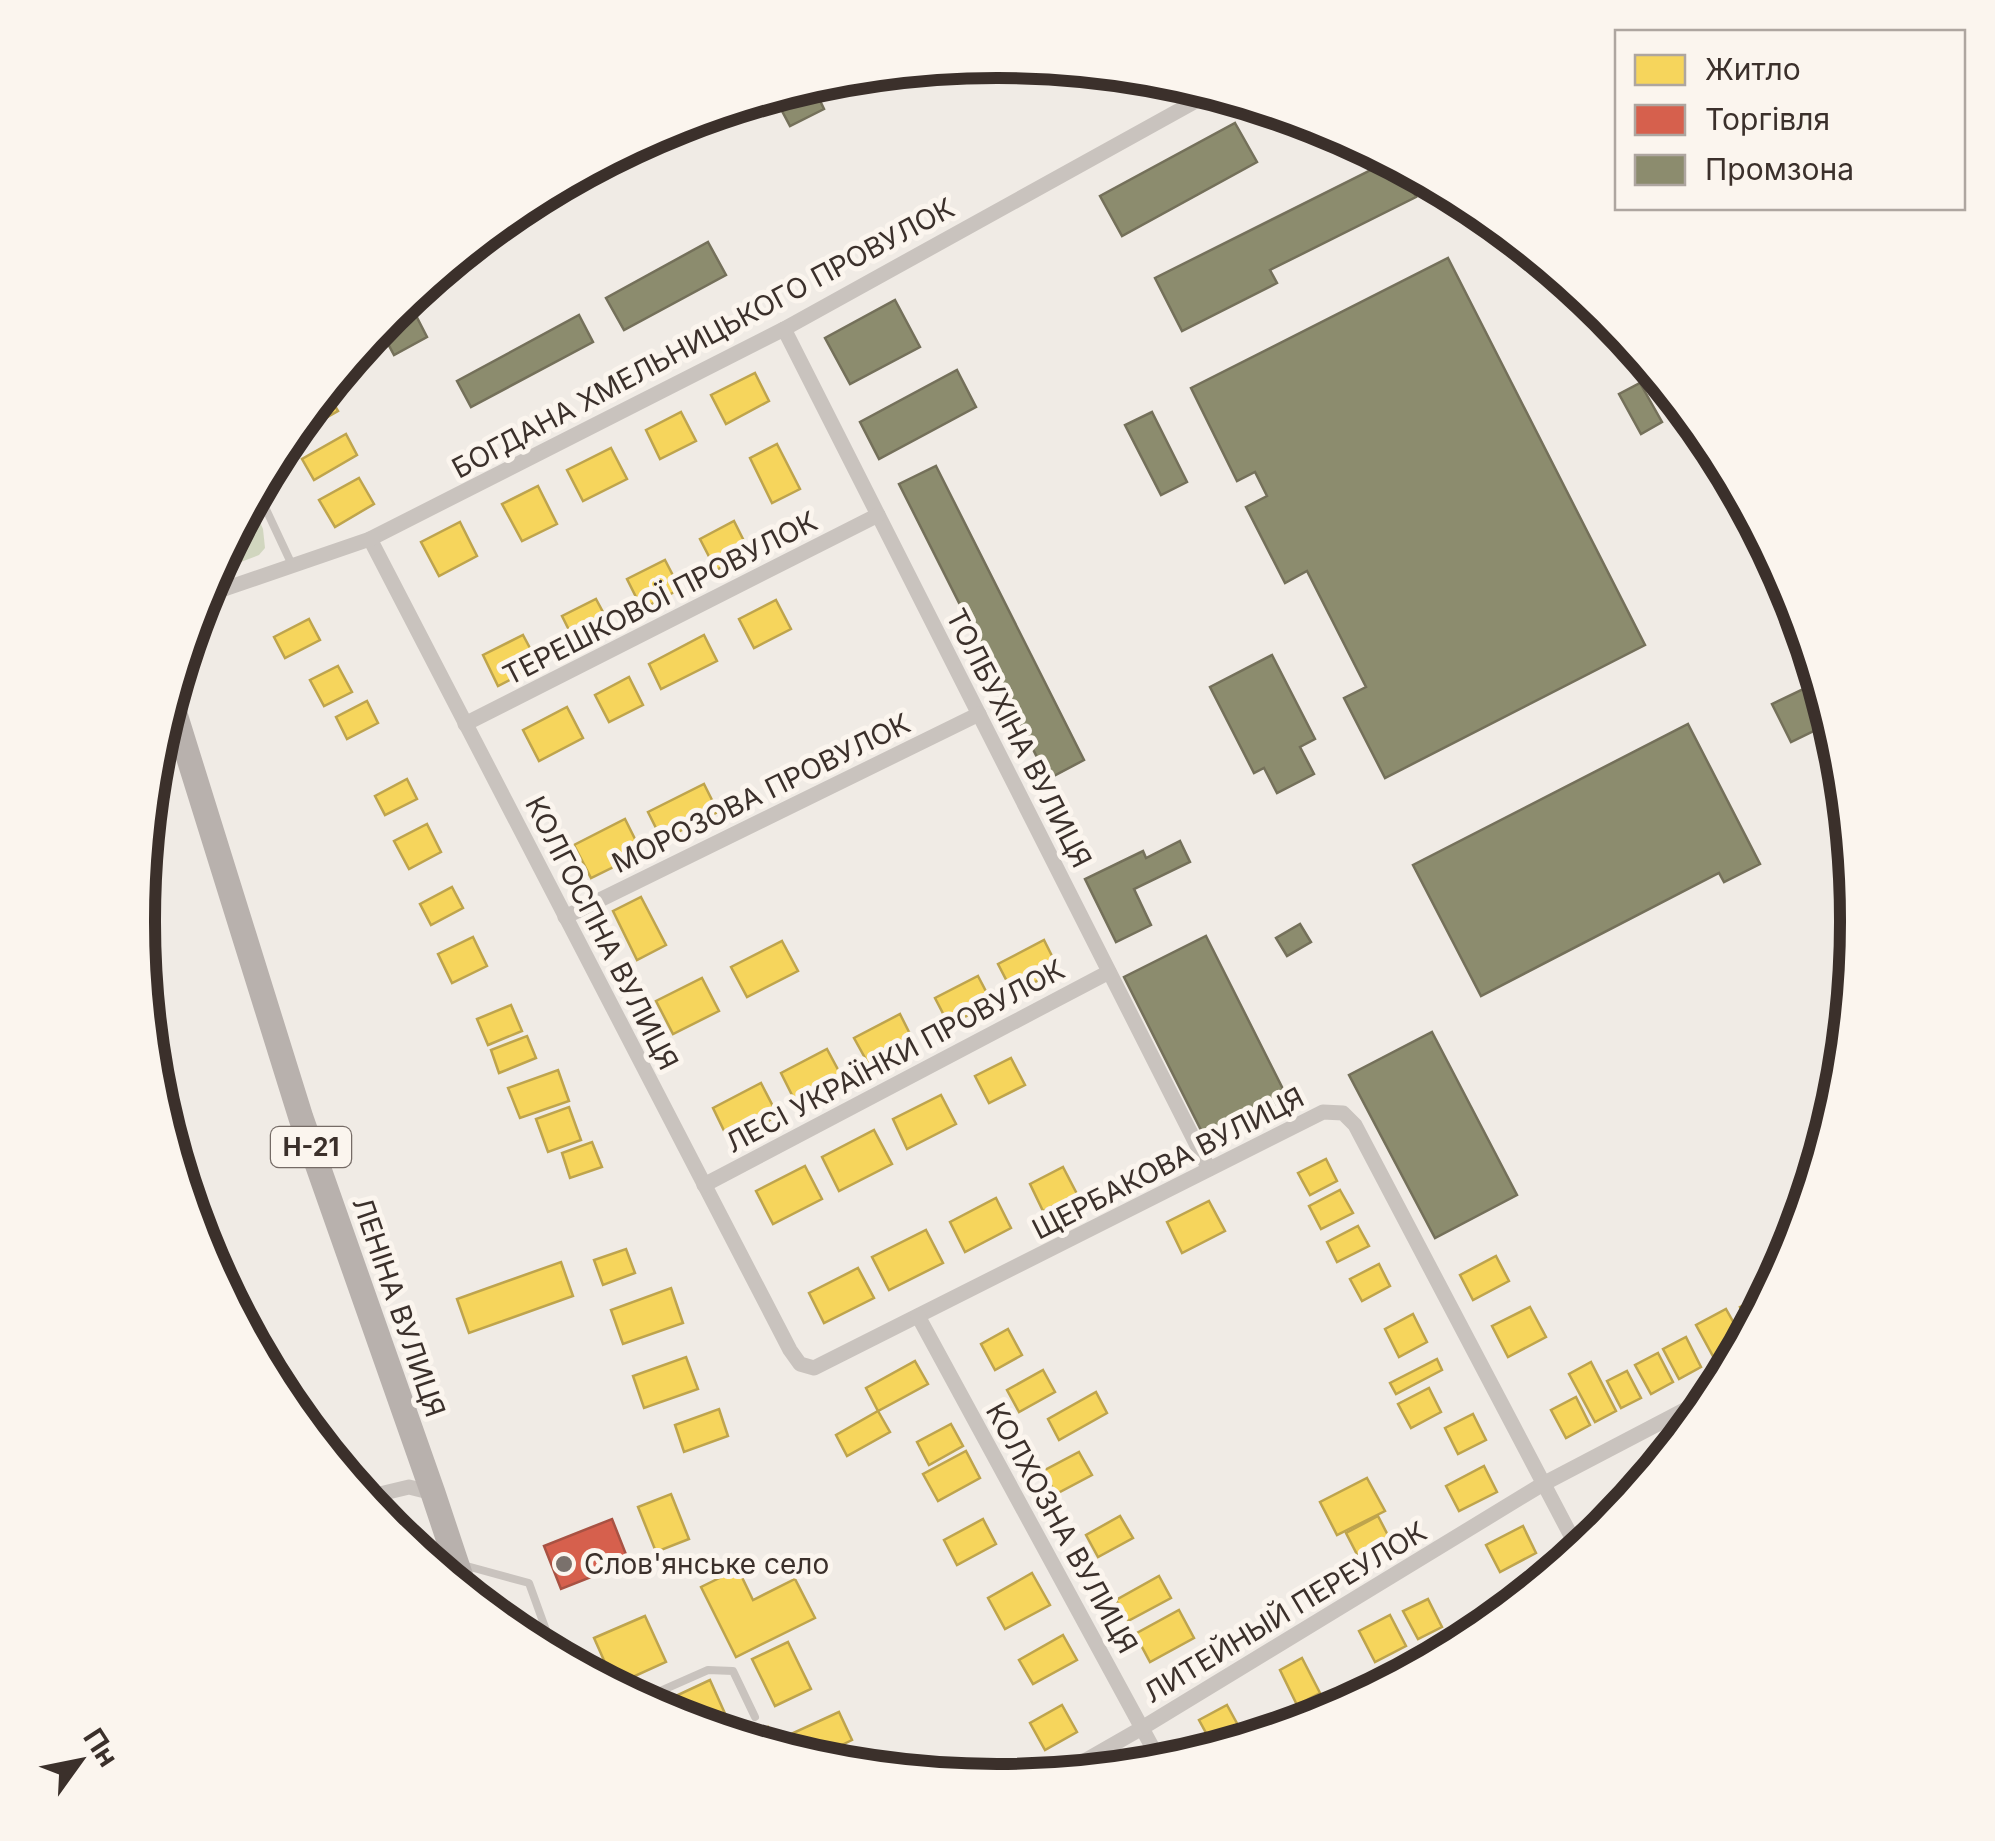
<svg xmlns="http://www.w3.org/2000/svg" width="1995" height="1841" font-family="Inter,sans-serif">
  <rect width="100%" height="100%" fill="#f0ebe5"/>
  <path fill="#d1d6bf" d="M 251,501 L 263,529 L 265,548 L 259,555 L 212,573 Z"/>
  <g fill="#f6d55c" stroke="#bea44d" stroke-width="2.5">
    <path d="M 755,373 L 769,401 L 726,424 L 711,395 Z"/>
    <path d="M 326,391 L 338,411 L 290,438 L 288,435 Z"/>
    <path d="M 681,412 L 696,441 L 660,459 L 646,430 Z"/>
    <path d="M 346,434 L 357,455 L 314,480 L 302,459 Z"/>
    <path d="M 777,444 L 800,489 L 772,503 L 750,458 Z"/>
    <path d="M 611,448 L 627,479 L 583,501 L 567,470 Z"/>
    <path d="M 359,478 L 374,504 L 335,527 L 319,500 Z"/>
    <path d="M 538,486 L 557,524 L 522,541 L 502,504 Z"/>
    <path d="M 734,521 L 750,553 L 716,570 L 700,539 Z"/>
    <path d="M 460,522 L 477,556 L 439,576 L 421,542 Z"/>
    <path d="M 665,560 L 680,589 L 642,609 L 627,579 Z"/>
    <path d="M 596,599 L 611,627 L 576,644 L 562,616 Z"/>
    <path d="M 776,600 L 791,629 L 754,648 L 739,619 Z"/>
    <path d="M 309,619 L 320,640 L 285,658 L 274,637 Z"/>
    <path d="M 523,635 L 539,665 L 498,686 L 483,655 Z"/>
    <path d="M 704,635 L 717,661 L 661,689 L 649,664 Z"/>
    <path d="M 338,666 L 352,692 L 324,706 L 310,680 Z"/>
    <path d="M 629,677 L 643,705 L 609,722 L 595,695 Z"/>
    <path d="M 367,701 L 378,723 L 347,739 L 336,717 Z"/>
    <path d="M 567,707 L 583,738 L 539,761 L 523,730 Z"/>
    <path d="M 407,779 L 417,799 L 385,815 L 375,796 Z"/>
    <path d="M 704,784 L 718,812 L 662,840 L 648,812 Z"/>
    <path d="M 625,819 L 642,853 L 591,878 L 574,845 Z"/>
    <path d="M 427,824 L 441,852 L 409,869 L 394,841 Z"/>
    <path d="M 452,887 L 463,908 L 431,925 L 420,904 Z"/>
    <path d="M 641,897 L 666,945 L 637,960 L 613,911 Z"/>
    <path d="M 473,937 L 487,966 L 452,983 L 438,954 Z"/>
    <path d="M 1044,940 L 1059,970 L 1013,993 L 998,964 Z"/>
    <path d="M 782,941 L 798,971 L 747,997 L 731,967 Z"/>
    <path d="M 978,976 L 992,1003 L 949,1025 L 935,998 Z"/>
    <path d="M 702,978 L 719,1011 L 673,1034 L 656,1001 Z"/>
    <path d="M 511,1005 L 522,1031 L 488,1045 L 477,1019 Z"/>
    <path d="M 900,1014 L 914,1042 L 869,1065 L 854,1038 Z"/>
    <path d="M 527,1036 L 536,1058 L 499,1073 L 491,1050 Z"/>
    <path d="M 827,1049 L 843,1079 L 796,1103 L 781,1073 Z"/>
    <path d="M 1011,1058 L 1025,1085 L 989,1103 L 975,1076 Z"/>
    <path d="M 558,1070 L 569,1101 L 520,1118 L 508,1088 Z"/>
    <path d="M 761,1083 L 778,1116 L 729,1141 L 713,1108 Z"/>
    <path d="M 941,1095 L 956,1124 L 907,1149 L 893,1119 Z"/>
    <path d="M 569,1107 L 581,1140 L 548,1152 L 536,1119 Z"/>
    <path d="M 874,1130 L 892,1164 L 839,1191 L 822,1157 Z"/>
    <path d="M 592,1142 L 602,1167 L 570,1178 L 562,1153 Z"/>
    <path d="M 1326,1159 L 1337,1181 L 1310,1195 L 1298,1173 Z"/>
    <path d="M 805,1166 L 822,1199 L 773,1224 L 756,1191 Z"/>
    <path d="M 1063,1167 L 1077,1194 L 1043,1211 L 1030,1184 Z"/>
    <path d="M 1340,1190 L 1353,1213 L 1321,1229 L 1309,1206 Z"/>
    <path d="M 996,1198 L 1011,1228 L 965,1252 L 950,1222 Z"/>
    <path d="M 1209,1201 L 1225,1231 L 1182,1253 L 1167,1222 Z"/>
    <path d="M 1358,1226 L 1369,1246 L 1337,1262 L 1327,1242 Z"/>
    <path d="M 926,1230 L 943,1263 L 889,1290 L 872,1257 Z"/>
    <path d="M 626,1249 L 635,1273 L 603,1285 L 594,1260 Z"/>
    <path d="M 1496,1256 L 1509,1281 L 1473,1300 L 1460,1275 Z"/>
    <path d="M 561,1262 L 573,1296 L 469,1333 L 457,1299 Z"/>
    <path d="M 1379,1264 L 1390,1286 L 1362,1301 L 1350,1279 Z"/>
    <path d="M 858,1268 L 874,1298 L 824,1323 L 809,1293 Z"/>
    <path d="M 671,1288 L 683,1323 L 623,1344 L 611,1310 Z"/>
    <path d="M 1760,1297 L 1764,1303 L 1751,1328 L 1740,1307 Z"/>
    <path d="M 1530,1307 L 1546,1337 L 1508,1357 L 1492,1326 Z"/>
    <path d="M 1726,1309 L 1744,1341 L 1714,1358 L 1696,1325 Z"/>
    <path d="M 1413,1314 L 1427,1342 L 1399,1357 L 1385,1329 Z"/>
    <path d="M 1008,1329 L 1022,1355 L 995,1370 L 981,1344 Z"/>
    <path d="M 1686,1337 L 1701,1367 L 1679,1379 L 1663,1349 Z"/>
    <path d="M 1658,1353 L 1673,1382 L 1651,1394 L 1635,1365 Z"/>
    <path d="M 686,1357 L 698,1389 L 644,1408 L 633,1376 Z"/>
    <path d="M 1437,1359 L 1442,1370 L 1396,1394 L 1390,1383 Z"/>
    <path d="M 915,1361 L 928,1384 L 878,1411 L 866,1388 Z"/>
    <path d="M 1591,1362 L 1616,1411 L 1595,1422 L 1569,1374 Z"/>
    <path d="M 1043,1370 L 1055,1392 L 1019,1412 L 1007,1390 Z"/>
    <path d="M 1627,1371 L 1641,1398 L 1621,1408 L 1607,1381 Z"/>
    <path d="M 1429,1388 L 1441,1412 L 1411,1428 L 1398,1404 Z"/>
    <path d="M 1096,1392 L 1107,1413 L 1059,1440 L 1048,1419 Z"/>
    <path d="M 1576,1397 L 1590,1425 L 1566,1438 L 1551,1410 Z"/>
    <path d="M 719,1409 L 728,1436 L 684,1452 L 675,1425 Z"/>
    <path d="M 878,1411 L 890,1432 L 847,1456 L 836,1435 Z"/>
    <path d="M 1473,1414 L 1486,1440 L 1458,1454 L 1445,1428 Z"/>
    <path d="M 951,1424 L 963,1446 L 929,1465 L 917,1442 Z"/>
    <path d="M 966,1451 L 980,1478 L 938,1501 L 923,1474 Z"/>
    <path d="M 1079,1452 L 1092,1475 L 1056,1494 L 1043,1471 Z"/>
    <path d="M 1484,1466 L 1497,1492 L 1459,1511 L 1446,1486 Z"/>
    <path d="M 1367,1478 L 1385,1511 L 1337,1535 L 1320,1502 Z"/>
    <path d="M 671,1494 L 689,1539 L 656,1552 L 638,1507 Z"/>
    <path d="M 1120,1516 L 1133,1538 L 1098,1557 L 1086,1535 Z"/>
    <path d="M 1378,1516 L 1394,1547 L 1362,1564 L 1346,1533 Z"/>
    <path d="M 983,1519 L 996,1544 L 957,1565 L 944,1540 Z"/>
    <path d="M 1523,1526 L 1536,1553 L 1500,1572 L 1486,1545 Z"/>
    <path d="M 738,1569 L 753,1600 L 795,1579 L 815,1618 L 736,1657 L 701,1587 Z"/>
    <path d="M 1032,1573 L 1050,1605 L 1005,1629 L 988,1598 Z"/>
    <path d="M 1159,1576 L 1171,1598 L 1128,1621 L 1116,1600 Z"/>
    <path d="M 1428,1599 L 1442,1627 L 1418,1639 L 1403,1611 Z"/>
    <path d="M 1179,1610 L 1194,1638 L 1150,1662 L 1135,1634 Z"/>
    <path d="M 1390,1615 L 1406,1646 L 1375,1662 L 1359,1631 Z"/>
    <path d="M 645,1616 L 666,1662 L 615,1685 L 594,1638 Z"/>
    <path d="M 1063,1635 L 1077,1660 L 1033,1684 L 1019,1660 Z"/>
    <path d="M 788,1642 L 811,1689 L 775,1706 L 752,1659 Z"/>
    <path d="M 1302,1658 L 1320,1693 L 1297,1705 L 1280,1670 Z"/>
    <path d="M 710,1680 L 735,1736 L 668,1715 L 652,1707 Z"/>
    <path d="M 1062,1705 L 1077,1732 L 1045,1750 L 1030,1723 Z"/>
    <path d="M 1227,1705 L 1239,1727 L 1211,1742 L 1199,1720 Z"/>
    <path d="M 839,1712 L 852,1740 L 813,1759 L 744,1739 L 768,1727 L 776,1741 Z"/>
    <path d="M 1243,1734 L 1246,1740 L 1214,1750 Z"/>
  </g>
  <path fill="#d6604d" stroke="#a85243" stroke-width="2.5" d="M 612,1519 L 629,1562 L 561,1589 L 544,1546 Z"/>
  <g fill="#8c8c6e" stroke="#74705a" stroke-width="2.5">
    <path d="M 811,82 L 824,109 L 790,126 L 773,94 Z"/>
    <path d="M 1235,123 L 1257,162 L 1122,236 L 1100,196 Z"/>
    <path d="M 1391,160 L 1400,165 L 1416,197 L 1270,270 L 1277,283 L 1182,331 L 1155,278 Z"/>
    <path d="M 708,242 L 726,275 L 624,330 L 606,298 Z"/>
    <path d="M 1448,258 L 1645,645 L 1385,778 L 1344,698 L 1366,687 L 1307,571 L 1285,583 L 1246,507 L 1267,496 L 1255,472 L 1237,481 L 1191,388 Z"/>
    <path d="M 407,298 L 427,337 L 394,355 L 378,325 L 389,312 Z"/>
    <path d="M 895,300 L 920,347 L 850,384 L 825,338 Z"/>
    <path d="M 579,315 L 593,342 L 471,407 L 457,381 Z"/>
    <path d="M 957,370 L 976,407 L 879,459 L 860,422 Z"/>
    <path d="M 1640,383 L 1662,422 L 1641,434 L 1619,394 Z"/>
    <path d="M 1152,412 L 1187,482 L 1161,495 L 1125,425 Z"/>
    <path d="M 936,466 L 1084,760 L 1048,779 L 899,484 Z"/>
    <path d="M 1272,655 L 1315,739 L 1300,747 L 1314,774 L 1277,793 L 1264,768 L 1254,773 L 1210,687 Z"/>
    <path d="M 1820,681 L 1832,722 L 1791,742 L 1772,704 Z"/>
    <path d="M 1688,724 L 1760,864 L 1724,882 L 1719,873 L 1481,996 L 1413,865 Z"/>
    <path d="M 1180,841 L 1190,862 L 1134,889 L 1151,925 L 1116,942 L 1085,879 L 1143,851 L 1146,858 Z"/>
    <path d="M 1857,907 L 1858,921 L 1857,928 L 1855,929 L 1846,912 Z"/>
    <path d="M 1300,924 L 1311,942 L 1287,956 L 1276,938 Z"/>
    <path d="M 1206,936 L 1288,1099 L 1206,1140 L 1124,977 Z"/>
    <path d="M 1432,1032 L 1517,1195 L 1435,1238 L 1349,1075 Z"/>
  </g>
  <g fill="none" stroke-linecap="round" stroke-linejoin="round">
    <g stroke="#c9c3be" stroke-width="8">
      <path d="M 257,490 L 293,567"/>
      <path d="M 463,1565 L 529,1583 L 555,1655"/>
      <path d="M 640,1700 L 708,1670 L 733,1671 L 755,1717"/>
    </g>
    <g stroke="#c9c3be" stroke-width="15">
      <path d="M 784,329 L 1209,1169"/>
      <path d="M 370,539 L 790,1350 L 800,1364 L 814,1368 L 1323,1112 L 1343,1113 L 1355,1125 L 1579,1551"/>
      <path d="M 201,597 L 370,539 L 784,329 L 1214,91"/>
      <path d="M 465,724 L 878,515"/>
      <path d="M 565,917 L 979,714"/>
      <path d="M 704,1185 L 1109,972"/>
      <path d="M 918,1316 L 1162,1765"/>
      <path d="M 363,1498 L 409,1487 L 433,1493"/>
      <path d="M 1060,1775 L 1142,1728 L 1543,1484 L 1715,1394"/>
    </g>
    <path stroke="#b8b1ad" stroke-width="25" d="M 170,698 L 301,1118 L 433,1493 L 466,1592"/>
  </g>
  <circle fill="#7a716c" stroke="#fbf5ee" stroke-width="4" cx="564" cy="1564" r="10"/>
  <g text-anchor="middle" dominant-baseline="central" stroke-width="10" stroke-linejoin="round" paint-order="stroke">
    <rect fill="#fbf5ee" stroke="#756b66" stroke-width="2.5" x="271" y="1127" width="80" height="40" rx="8"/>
    <g font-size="25" font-weight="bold" fill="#3b302b">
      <text x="311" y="1147">Н-21</text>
    </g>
    <g font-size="28" fill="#3b302b" stroke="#fbf5ee">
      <text transform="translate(703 338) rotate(-28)">БОГДАНА ХМЕЛЬНИЦЬКОГО ПРОВУЛОК</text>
      <text transform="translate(660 598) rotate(-27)">ТЕРЕШКОВОЇ ПРОВУЛОК</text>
      <text transform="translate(1019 738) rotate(63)">ТОЛБУХІНА ВУЛИЦЯ</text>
      <text transform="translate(761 793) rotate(-26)">МОРОЗОВА ПРОВУЛОК</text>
      <text transform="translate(602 933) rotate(63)">КОЛГОСПНА ВУЛИЦЯ</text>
      <text transform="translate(895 1056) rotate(-28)">ЛЕСІ УКРАЇНКИ ПРОВУЛОК</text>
      <text transform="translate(1168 1163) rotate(-27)">ЩЕРБАКОВА ВУЛИЦЯ</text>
      <text transform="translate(399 1307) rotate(71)">ЛЕНІНА ВУЛИЦЯ</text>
      <text transform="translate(1062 1528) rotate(61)">КОЛХОЗНА ВУЛИЦЯ</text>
      <text transform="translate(1285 1612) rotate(-31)">ЛИТЕЙНЫЙ ПЕРЕУЛОК</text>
    </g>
    <g font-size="28" fill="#3b302b" stroke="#fbf5ee" text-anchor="start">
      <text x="584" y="1564">Слов'янське село</text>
    </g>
  </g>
  <path d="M0 0H1995V1841H0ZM997 78H998A842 842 0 0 1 1840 920V922A842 842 0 0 1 998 1764H997A842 842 0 0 1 155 922V920A842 842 0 0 1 997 78Z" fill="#fbf5ee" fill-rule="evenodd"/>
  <path fill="none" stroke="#3b302b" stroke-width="12" d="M997 78H998A842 842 0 0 1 1840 920V922A842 842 0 0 1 998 1764H997A842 842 0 0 1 155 922V920A842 842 0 0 1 997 78Z"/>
  <rect x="1615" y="30" width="350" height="180" fill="#fbf5ee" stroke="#aea6a0" stroke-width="2.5"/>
  <rect x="1635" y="55" width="50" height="30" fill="#f6d55c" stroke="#aea6a0" stroke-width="2.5"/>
  <text x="1705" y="80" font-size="30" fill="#3b302b">Житло</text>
  <rect x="1635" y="105" width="50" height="30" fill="#d6604d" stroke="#aea6a0" stroke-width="2.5"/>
  <text x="1705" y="130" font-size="30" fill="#3b302b">Торгівля</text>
  <rect x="1635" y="155" width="50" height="30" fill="#8c8c6e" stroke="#aea6a0" stroke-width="2.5"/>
  <text x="1705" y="180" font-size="30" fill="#3b302b">Промзона</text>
  <g transform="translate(80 1761) rotate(57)" stroke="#fbf5ee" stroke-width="8" paint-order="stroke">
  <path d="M0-8L18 38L0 25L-18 38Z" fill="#3b302b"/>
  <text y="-15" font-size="28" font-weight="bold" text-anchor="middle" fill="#3b302b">Пн</text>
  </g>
</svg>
